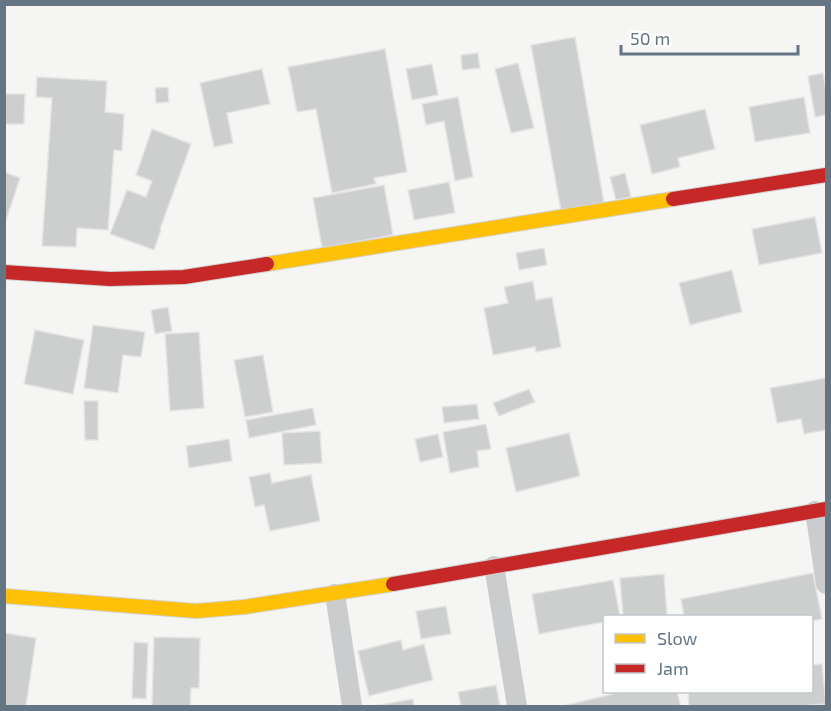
<svg xmlns="http://www.w3.org/2000/svg" width="831" height="711" font-family="'Exo 2',sans-serif">
  <rect width="100%" height="100%" fill="#f5f5f3"/>
  <g fill="#cdcece" stroke="#e4e4e3" stroke-width="1.5">
    <path d="M 575,37 L 604,203 L 561,211 L 531,45 Z"/>
    <path d="M 385,49 L 407,172 L 374,178 L 376,184 L 332,193 L 316,109 L 297,112 L 288,67 Z"/>
    <path d="M 478,53 L 480,68 L 462,70 L 461,55 Z"/>
    <path d="M 518,63 L 534,128 L 511,133 L 495,69 Z"/>
    <path d="M 432,64 L 438,95 L 412,100 L 406,69 Z"/>
    <path d="M 262,69 L 270,104 L 227,113 L 233,143 L 214,147 L 200,83 Z"/>
    <path d="M 823,73 L 826,91 L 826,115 L 815,117 L 808,76 Z"/>
    <path d="M 37,77 L 107,81 L 105,112 L 124,114 L 122,151 L 114,150 L 108,230 L 77,228 L 76,247 L 42,246 L 52,98 L 36,97 Z"/>
    <path d="M 168,87 L 169,102 L 156,103 L 155,88 Z"/>
    <path d="M 4,94 L 25,94 L 24,124 L 4,124 Z"/>
    <path d="M 458,97 L 473,177 L 455,181 L 444,121 L 426,125 L 422,104 Z"/>
    <path d="M 804,97 L 810,133 L 755,142 L 749,107 Z"/>
    <path d="M 705,109 L 715,149 L 678,158 L 680,167 L 652,174 L 640,125 Z"/>
    <path d="M 152,129 L 191,144 L 160,229 L 161,230 L 154,250 L 110,234 L 127,190 L 146,197 L 152,181 L 136,175 Z"/>
    <path d="M 4,172 L 20,178 L 6,220 L 4,220 Z"/>
    <path d="M 625,173 L 631,197 L 616,200 L 610,177 Z"/>
    <path d="M 449,182 L 455,213 L 414,220 L 408,190 Z"/>
    <path d="M 384,185 L 393,235 L 322,248 L 313,198 Z"/>
    <path d="M 815,217 L 822,253 L 759,265 L 752,229 Z"/>
    <path d="M 544,248 L 547,265 L 519,270 L 516,253 Z"/>
    <path d="M 732,270 L 742,312 L 690,325 L 679,283 Z"/>
    <path d="M 533,281 L 536,300 L 552,297 L 561,347 L 536,352 L 535,347 L 493,355 L 484,308 L 508,303 L 504,287 Z"/>
    <path d="M 168,307 L 172,331 L 155,334 L 151,310 Z"/>
    <path d="M 93,325 L 145,332 L 141,357 L 123,355 L 118,393 L 84,388 Z"/>
    <path d="M 35,330 L 84,340 L 73,394 L 24,384 Z"/>
    <path d="M 199,332 L 204,408 L 170,411 L 165,334 Z"/>
    <path d="M 263,355 L 273,412 L 245,417 L 234,360 Z"/>
    <path d="M 826,378 L 826,430 L 804,434 L 801,419 L 777,423 L 770,388 Z"/>
    <path d="M 529,389 L 535,402 L 499,416 L 493,403 Z"/>
    <path d="M 84,401 L 98,401 L 98,440 L 85,440 Z"/>
    <path d="M 477,404 L 479,419 L 444,423 L 442,407 Z"/>
    <path d="M 313,408 L 316,425 L 249,438 L 246,420 Z"/>
    <path d="M 486,424 L 491,449 L 477,451 L 479,467 L 450,473 L 443,432 Z"/>
    <path d="M 320,431 L 322,463 L 284,465 L 282,433 Z"/>
    <path d="M 569,433 L 580,476 L 516,492 L 506,448 Z"/>
    <path d="M 438,434 L 443,457 L 420,462 L 415,439 Z"/>
    <path d="M 229,439 L 232,461 L 189,468 L 186,446 Z"/>
    <path d="M 270,473 L 272,483 L 311,475 L 320,521 L 270,531 L 264,505 L 255,507 L 249,477 Z"/>
    <path d="M 813,573 L 822,619 L 812,621 L 812,616 L 684,616 L 681,599 Z"/>
    <path d="M 664,574 L 667,616 L 623,616 L 620,578 Z"/>
    <path d="M 613,580 L 620,616 L 604,616 L 604,622 L 539,634 L 532,594 Z"/>
    <path d="M 446,606 L 451,634 L 421,639 L 416,611 Z"/>
    <path d="M 4,633 L 36,638 L 26,706 L 4,706 Z"/>
    <path d="M 154,637 L 200,638 L 199,688 L 191,688 L 190,706 L 152,706 Z"/>
    <path d="M 401,640 L 403,650 L 424,644 L 433,680 L 369,696 L 358,651 Z"/>
    <path d="M 134,642 L 148,643 L 146,699 L 132,698 Z"/>
    <path d="M 822,664 L 826,704 L 799,706 L 689,706 L 688,692 L 812,692 L 812,665 Z"/>
    <path d="M 496,685 L 500,706 L 461,706 L 458,692 Z"/>
    <path d="M 621,692 L 677,692 L 681,706 L 563,706 Z"/>
    <path d="M 413,699 L 414,706 L 373,706 Z"/>
  </g>
  <g fill="none" stroke-linecap="round" stroke-linejoin="round">
    <defs>
      <g id="slow">
        <path d="M 267,264 L 673,199"/>
        <path d="M 4,596 L 196,611 L 244,607 L 393,584"/>
      </g>
      <g id="jam">
        <path d="M 673,199 L 826,175"/>
        <path d="M 4,272 L 110,279 L 184,277 L 267,264"/>
        <path d="M 393,584 L 826,509"/>
      </g>
    </defs>
    <use href="#slow" stroke="#d2d3d4" stroke-width="16"/>
    <use href="#jam" stroke="#d2d3d4" stroke-width="16"/>
    <g stroke="#cacccd" stroke-width="20">
      <path d="M 815,511 L 826,584"/>
      <path d="M 494,566 L 517,706"/>
      <path d="M 335,594 L 352,706"/>
    </g>
    <use href="#slow" stroke="#ffc107" stroke-width="14"/>
    <use href="#jam" stroke="#c62828" stroke-width="14"/>
  </g>
  <rect width="831" height="711" fill="none" stroke="#657583" stroke-width="12"/>
  <rect x="603" y="615" width="210" height="78" fill="#ffffff" stroke="#c1c8cd" stroke-width="1.5"/>
  <rect x="615" y="634" width="30" height="9" fill="#ffc107" stroke="#c1c8cd" stroke-width="1.5"/>
  <text x="657" y="645" font-size="18" fill="#657583">Slow</text>
  <rect x="615" y="664" width="30" height="9" fill="#c62828" stroke="#c1c8cd" stroke-width="1.5"/>
  <text x="657" y="675" font-size="18" fill="#657583">Jam</text>
  <path d="M621 45v9h177v-9" fill="none" stroke="#657583" stroke-width="3"/>
  <text x="630" y="45" font-size="18" fill="#657583" stroke="#ffffff" stroke-width="4.5" paint-order="stroke">50 m</text>
</svg>
